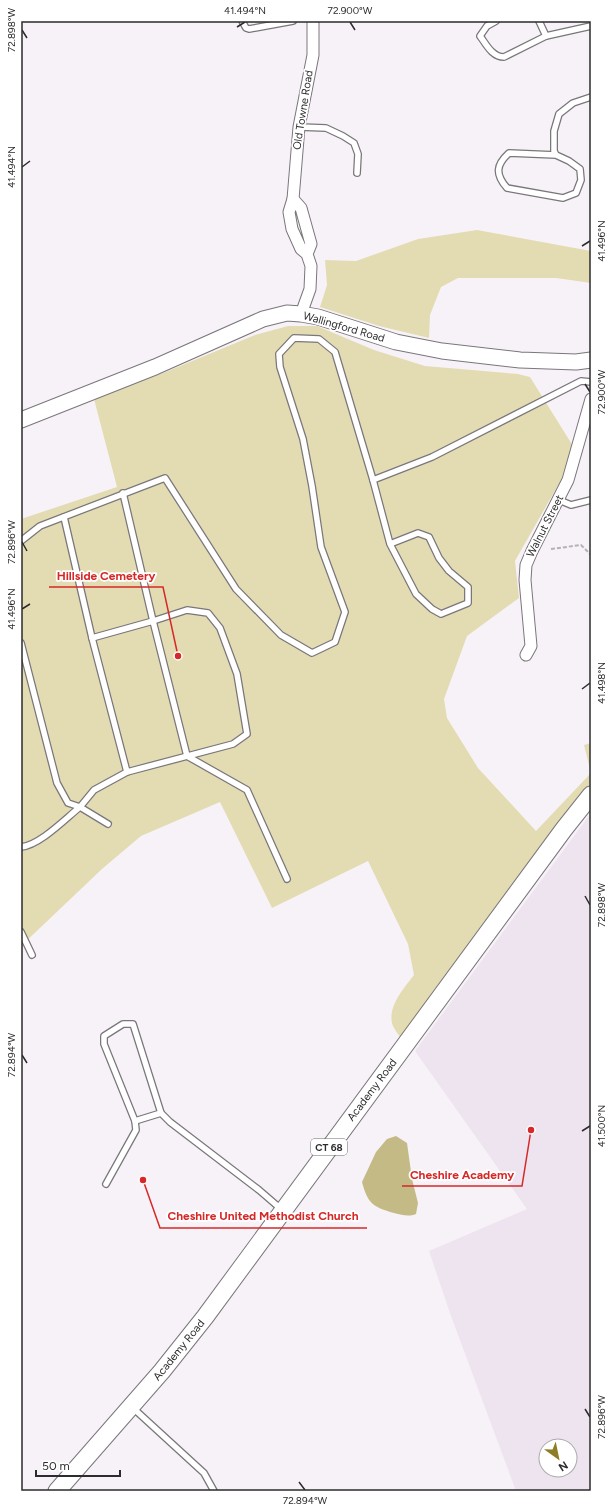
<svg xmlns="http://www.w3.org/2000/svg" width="612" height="1512" font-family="Figtree,sans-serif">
  <rect width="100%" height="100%" fill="#f7f2f7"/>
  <path fill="#eee4ef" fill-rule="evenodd" d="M 591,813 L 591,1491 L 516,1491 L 451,1316 L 429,1251 L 527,1209 L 415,1051 ZM 546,1446 L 570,1446 L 570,1470 L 546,1470 Z"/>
  <g fill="#e3dcb3">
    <path d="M 477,230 L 591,251 L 591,283 L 556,278 L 458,278 L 441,287 L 430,315 L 429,338 L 379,326 L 320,307 L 327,285 L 325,260 L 356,261 L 418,239 Z"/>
    <path d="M 288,326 L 317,326 L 374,350 L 425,366 L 518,374 L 530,377 L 573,446 L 561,480 L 515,561 L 519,598 L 467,636 L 444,699 L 447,718 L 478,768 L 536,831 L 591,773 L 584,745 L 591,743 L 591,784 L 546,839 L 400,1037 C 398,1034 395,1030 393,1026 C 386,1008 404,988 414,975 L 408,944 L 368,861 L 272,908 L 220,802 L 141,836 L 102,869 L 21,946 L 21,519 L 117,487 L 94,399 L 168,371 L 255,335 Z"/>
  </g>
  <path fill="#c3ba86" d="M 396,1136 L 407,1143 L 412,1179 L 418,1203 L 416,1214 C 408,1217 403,1215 394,1213 C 373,1207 368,1204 362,1182 L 376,1152 L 387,1139 Z"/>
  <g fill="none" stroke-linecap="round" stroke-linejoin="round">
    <defs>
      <g id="lane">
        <path d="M 242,21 L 246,28 L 249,29 L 293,21"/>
        <path d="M 496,21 L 487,26 L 480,36 C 486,44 492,57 504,57 L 546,36 L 591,26"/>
        <path d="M 539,21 L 546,36"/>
        <path d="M 299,127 L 326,128 L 343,136 L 354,143 L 358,154 L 357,173"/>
        <path d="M 556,155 L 509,153 C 496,165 495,174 507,188 L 563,198 L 576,193 L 581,180 L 580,169 L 569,161 L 556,155 L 554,151 L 554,131 L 559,114 L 573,103 L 591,97"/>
        <path d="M 373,480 L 390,544 L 416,594 L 432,609 L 441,614 L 468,603 L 468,587 L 449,571 L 439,558 L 429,537 L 418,533 L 390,544"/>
        <path d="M 559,500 L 571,505 L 591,500"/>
        <path d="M 64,517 L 92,638 L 153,621 L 187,756 L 247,790 L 287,879"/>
        <path d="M 21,541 L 40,526 L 165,478 L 236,589 L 281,635 L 312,653 L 335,642 L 345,612 L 321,547 L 312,486 L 303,439 L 280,367 L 279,354 L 294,338 L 319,339 L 335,352 L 373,480 L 432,457 L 581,381 L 591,382"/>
        <path d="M 92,638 L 127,772"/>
        <path d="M 21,643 L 57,783 L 68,803 L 80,807 L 94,790 L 127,772 L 233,744 L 247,734 L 237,674 L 220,628 L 208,613 L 187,610 L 153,621 L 123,493"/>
        <path d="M 21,847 C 40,845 65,819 80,807 L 108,824"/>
        <path d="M 21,932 L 32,955"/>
        <path d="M 135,1121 L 161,1113"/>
        <path d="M 106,1184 L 136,1130 L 135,1121 L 104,1044 L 104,1036 L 123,1024 L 133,1024 L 161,1113 L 170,1122 L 259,1190 L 281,1209"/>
        <path d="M 133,1408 L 204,1473 L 214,1491"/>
      </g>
      <g id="street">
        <path d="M 293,199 L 299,127 L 313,55 L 313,21"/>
        <path d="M 301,314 L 310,289 L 311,266 L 307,254 L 311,244 L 301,208 L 293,199 L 289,212 L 292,229 L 301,249 L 307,254"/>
        <path d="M 526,655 L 531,646 L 525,580 L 526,565 L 532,551 L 568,480 L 591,399"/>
      </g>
      <path id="secondary" d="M 21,420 L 155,367 L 263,319 L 287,313 L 301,314 L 318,317 L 396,342 L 442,351 L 520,360 L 576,362 L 591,360"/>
      <path id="primary" d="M 57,1491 L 162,1371 L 205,1317 L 564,829 L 591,795"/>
    </defs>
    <use href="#lane" stroke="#7a767b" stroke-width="8"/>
    <use href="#street" stroke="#7a767b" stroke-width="13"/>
    <use href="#secondary" stroke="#7a767b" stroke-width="17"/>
    <use href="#primary" stroke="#7a767b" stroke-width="19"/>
    <path stroke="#b5b1b5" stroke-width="2" stroke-dasharray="4 2" stroke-linecap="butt" d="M 551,549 L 581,545 L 591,555"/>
    <use href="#lane" stroke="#fff" stroke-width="5.5"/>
    <use href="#street" stroke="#fff" stroke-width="11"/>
    <use href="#secondary" stroke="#fff" stroke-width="15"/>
    <use href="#primary" stroke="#fff" stroke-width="17"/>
  </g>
  <path fill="none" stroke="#2d2b2d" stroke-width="1.5" d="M 350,22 L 355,30M 237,27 L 245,22M 22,30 L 27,38M 22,167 L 30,161M 582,246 L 590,241M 585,384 L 590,392M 22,542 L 27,551M 22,609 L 30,604M 582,689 L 590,683M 585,896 L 590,905M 22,1055 L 27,1063M 582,1131 L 590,1126M 585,1409 L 590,1417M 299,1482 L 305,1490"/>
  <g text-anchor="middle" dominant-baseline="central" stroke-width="3.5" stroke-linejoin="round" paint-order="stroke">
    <rect fill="#fff" stroke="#6c6b6c" stroke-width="1" x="311" y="1139" width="36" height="16" rx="3"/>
    <g font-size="10" font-weight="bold" fill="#2d2b2d">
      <text x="329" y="1147">CT 68</text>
    </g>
    <g font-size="11" fill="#2d2b2d" stroke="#fff">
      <text transform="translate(303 110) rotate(-81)">Old Towne Road</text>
      <text transform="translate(344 327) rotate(16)">Wallingford Road</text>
      <text transform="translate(545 526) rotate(-63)">Walnut Street</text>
      <text transform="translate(372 1090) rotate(-53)">Academy Road</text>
      <text transform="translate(179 1350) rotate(-51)">Academy Road</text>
    </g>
  </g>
  <path fill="none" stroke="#d62828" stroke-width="1.5" d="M178 656L163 587H49M531 1130L522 1186H402M143 1180L160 1228H367"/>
  <g fill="#d62828" stroke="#fff" stroke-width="1.5">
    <circle cx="178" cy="656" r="4"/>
    <circle cx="531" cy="1130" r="4"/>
    <circle cx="143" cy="1180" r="4"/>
  </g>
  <g font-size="12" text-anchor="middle" font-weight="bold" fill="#d62828" stroke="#fff" stroke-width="3.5" stroke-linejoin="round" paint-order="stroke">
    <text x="106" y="580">Hillside Cemetery</text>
    <text x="462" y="1179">Cheshire Academy</text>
    <text x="263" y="1220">Cheshire United Methodist Church</text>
  </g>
  <rect width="612" height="1512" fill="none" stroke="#ffffff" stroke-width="44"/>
  <g transform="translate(558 1458) rotate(147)"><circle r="19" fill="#ffffff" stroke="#abaaab"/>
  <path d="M0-3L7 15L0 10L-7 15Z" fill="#8d7e25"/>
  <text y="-6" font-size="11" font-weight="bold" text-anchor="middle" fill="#2d2b2d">N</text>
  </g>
  <path d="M36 1470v6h84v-6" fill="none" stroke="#2d2b2d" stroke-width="2"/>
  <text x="42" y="1470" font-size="12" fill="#2d2b2d" stroke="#ffffff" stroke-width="3" paint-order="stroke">50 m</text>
  <rect x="22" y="22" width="568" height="1468" fill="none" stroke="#2d2b2d" stroke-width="1.5"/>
  <g font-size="10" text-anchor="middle" fill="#2d2b2d">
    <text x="245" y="14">41.494°N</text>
    <text x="350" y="14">72.900°W</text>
    <text transform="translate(11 30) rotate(-90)" y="4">72.898°W</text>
    <text transform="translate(11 167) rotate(-90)" y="4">41.494°N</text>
    <text transform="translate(601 241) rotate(-90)" y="4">41.496°N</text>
    <text transform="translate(601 392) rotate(-90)" y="4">72.900°W</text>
    <text transform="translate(11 542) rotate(-90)" y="4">72.896°W</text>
    <text transform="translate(11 609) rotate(-90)" y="4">41.496°N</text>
    <text transform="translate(601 683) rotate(-90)" y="4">41.498°N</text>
    <text transform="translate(601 905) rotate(-90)" y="4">72.898°W</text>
    <text transform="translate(11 1055) rotate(-90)" y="4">72.894°W</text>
    <text transform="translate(601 1126) rotate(-90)" y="4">41.500°N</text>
    <text transform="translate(601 1417) rotate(-90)" y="4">72.896°W</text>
    <text x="305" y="1504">72.894°W</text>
  </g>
</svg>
